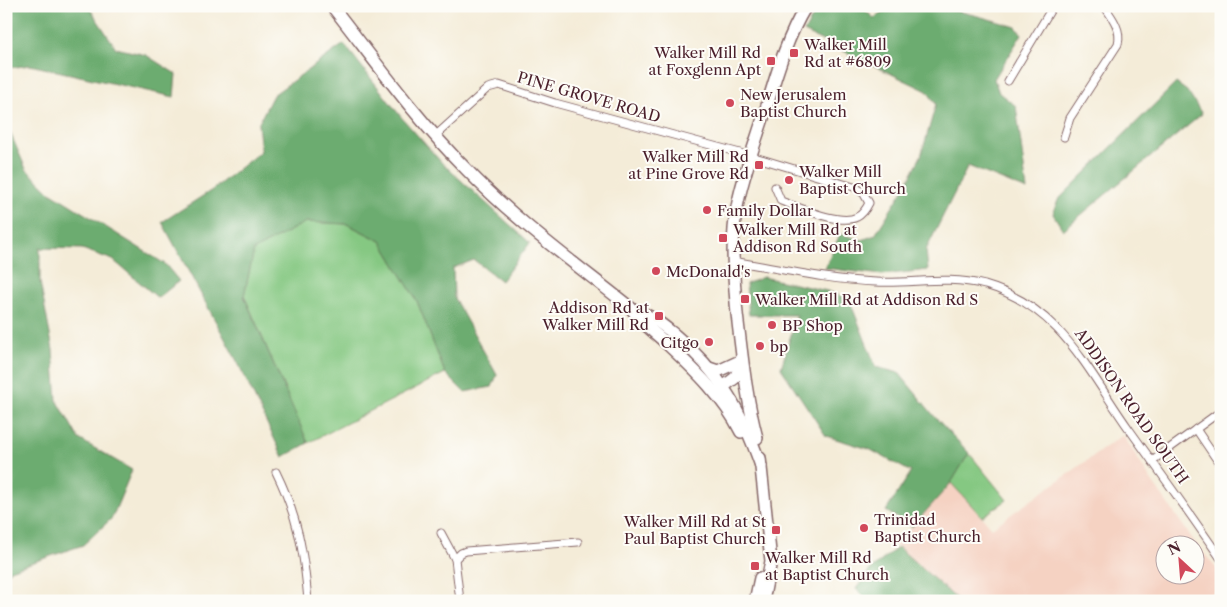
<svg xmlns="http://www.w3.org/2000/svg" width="1227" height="607" font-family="'Libre Caslon Text',serif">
  <rect width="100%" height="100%" fill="#fdfcf7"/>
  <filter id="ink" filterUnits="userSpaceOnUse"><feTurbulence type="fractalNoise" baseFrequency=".02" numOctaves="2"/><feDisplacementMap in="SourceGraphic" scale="10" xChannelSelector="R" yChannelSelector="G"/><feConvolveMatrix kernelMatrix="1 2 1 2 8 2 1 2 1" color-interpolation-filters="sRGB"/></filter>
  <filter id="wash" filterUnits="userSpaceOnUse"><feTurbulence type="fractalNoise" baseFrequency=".0096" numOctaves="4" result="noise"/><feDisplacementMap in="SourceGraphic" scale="20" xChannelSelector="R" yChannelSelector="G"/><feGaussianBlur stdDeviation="1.12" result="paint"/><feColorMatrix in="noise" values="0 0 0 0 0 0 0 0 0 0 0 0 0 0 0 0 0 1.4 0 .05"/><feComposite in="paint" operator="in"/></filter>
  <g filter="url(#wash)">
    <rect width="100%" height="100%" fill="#f4ecd8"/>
    <path fill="#f5d2c2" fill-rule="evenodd" d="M 1123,435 L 1151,480 L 1194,541 L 1221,574 L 1221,589 L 1198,601 L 959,601 L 896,545 L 951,483 L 992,528 ZM 1164,544 L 1194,544 L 1194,574 L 1164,574 Z"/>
    <g fill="#85c882" stroke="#687456">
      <path d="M 306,222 L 347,224 L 381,241 L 417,301 L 445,373 L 308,443 L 244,295 L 254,250 Z"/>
      <path d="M 969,453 L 1007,500 L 982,517 L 951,483 Z"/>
    </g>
    <g fill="#6cac70" stroke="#5b664e">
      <path d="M 6,6 L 88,6 L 116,48 L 146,55 L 176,74 L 174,97 L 30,65 L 9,68 L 8,128 L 26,169 L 50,192 L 165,264 L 179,281 L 158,298 L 113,260 L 82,249 L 40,248 L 40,282 L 53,350 L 57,400 L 79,439 L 132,470 L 112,518 L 83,545 L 10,570 L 6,578 Z"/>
      <path d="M 819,6 L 860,6 L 874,18 C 879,15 885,10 891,9 C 929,0 979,16 1016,27 L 1022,34 L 994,79 L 999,93 L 1016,106 L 1027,190 L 968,166 L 926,250 L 928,270 L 882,275 L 825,268 L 840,234 L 862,240 L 875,235 L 905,187 L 921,156 L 936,104 L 927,91 L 804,32 Z"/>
      <path d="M 344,44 L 402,118 L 442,163 L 530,243 L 501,281 L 474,260 L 453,268 L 454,298 L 497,375 L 492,387 L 464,392 L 445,373 L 417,301 L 381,241 L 347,224 L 306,222 L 254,250 L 244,296 L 308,443 L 283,457 L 238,363 L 162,222 L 212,190 L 261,151 L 258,124 L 273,95 Z"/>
      <path d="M 1176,83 L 1187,91 L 1202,114 L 1063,230 L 1053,214 L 1058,200 Z"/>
      <path d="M 763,277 L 827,291 L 849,299 L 876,367 L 899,373 L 935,417 L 969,453 L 951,483 L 912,527 L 886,511 L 911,472 L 869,449 L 826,436 L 781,368 L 797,315 L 749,315 L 746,284 Z"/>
      <path d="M 898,547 L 959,601 L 868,601 L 856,589 L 869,571 Z"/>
    </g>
  </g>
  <g filter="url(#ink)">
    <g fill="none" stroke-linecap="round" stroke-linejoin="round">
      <defs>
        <g id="street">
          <path d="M 1008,81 L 1053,6"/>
          <path d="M 435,136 L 488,88 L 499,85 L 555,103 L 751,156 L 857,188 L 864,194 L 869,203 C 866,209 863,214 857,217 C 840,226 799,207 781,201 L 775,187"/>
          <path d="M 1064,137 L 1070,118 L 1118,44 C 1122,30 1112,17 1104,6"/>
          <path d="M 733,261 C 781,269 828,280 876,282 C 914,284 946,275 985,285 C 1061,307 1087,370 1129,429 C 1160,472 1191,515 1221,559"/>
          <path d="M 1196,429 L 1221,466"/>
          <path d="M 1152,461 L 1221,411"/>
          <path d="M 276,472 C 298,517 304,552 308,601"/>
          <path d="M 441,533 L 455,559 L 460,601"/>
          <path d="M 455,559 L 461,553 L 466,551 L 578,542"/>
        </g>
        <g id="primary">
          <path d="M 332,6 C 376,62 417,120 467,170 C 517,222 576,264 632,309 C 651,315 660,323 675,335 C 720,372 742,412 761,466"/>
          <path d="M 632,309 C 640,323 656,333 667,344 C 696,371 724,398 741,432"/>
          <path d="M 709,368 L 718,371 L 742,360"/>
          <path d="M 719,390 L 735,378 L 742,361"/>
          <path d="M 757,438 C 746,397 742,355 737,314 C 734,279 730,242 737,207 C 743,175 755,144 765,112 C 776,76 786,39 806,6"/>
          <path d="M 760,458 L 771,561 L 763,601"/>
          <path d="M 755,601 L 760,578"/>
        </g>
      </defs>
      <use href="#street" stroke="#866768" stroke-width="9"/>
      <use href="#primary" stroke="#866768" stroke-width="14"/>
      <use href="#street" stroke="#fff" stroke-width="7"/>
      <use href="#primary" stroke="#fff" stroke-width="11"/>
    </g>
  </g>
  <g fill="#d1495b" stroke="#fdfcf7" stroke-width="2">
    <rect x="789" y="48" width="10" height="10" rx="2.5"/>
    <rect x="766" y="56" width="10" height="10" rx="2.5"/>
    <circle cx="730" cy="103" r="5"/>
    <rect x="754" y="160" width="10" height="10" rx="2.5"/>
    <circle cx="789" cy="180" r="5"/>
    <circle cx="707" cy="210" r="5"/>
    <rect x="718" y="233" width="10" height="10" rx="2.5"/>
    <circle cx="656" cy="271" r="5"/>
    <rect x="740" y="294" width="10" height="10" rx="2.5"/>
    <rect x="654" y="311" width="10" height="10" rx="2.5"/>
    <circle cx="772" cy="325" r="5"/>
    <circle cx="709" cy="342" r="5"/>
    <circle cx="760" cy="346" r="5"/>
    <circle cx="864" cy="528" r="5"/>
    <rect x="771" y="525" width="10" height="10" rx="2.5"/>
    <rect x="750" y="561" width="10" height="10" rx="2.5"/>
  </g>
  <g text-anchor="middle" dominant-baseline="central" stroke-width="4" stroke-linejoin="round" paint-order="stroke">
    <g font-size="15" fill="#4a1f2b" stroke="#fdfcf7" text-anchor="start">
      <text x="804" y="44">Walker Mill<tspan x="804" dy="17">Rd at #6809</tspan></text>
      <text x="761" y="52" text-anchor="end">Walker Mill Rd<tspan x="761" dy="17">at Foxglenn Apt</tspan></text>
      <text x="740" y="94">New Jerusalem<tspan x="740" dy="17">Baptist Church</tspan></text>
      <text x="749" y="156" text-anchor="end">Walker Mill Rd<tspan x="749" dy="17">at Pine Grove Rd</tspan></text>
      <text x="799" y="171">Walker Mill<tspan x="799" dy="17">Baptist Church</tspan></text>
      <text x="717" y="210">Family Dollar</text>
      <text x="733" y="229">Walker Mill Rd at<tspan x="733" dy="17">Addison Rd South</tspan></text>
      <text x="666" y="271">McDonald's</text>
      <text x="755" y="299">Walker Mill Rd at Addison Rd S</text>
      <text x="649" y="307" text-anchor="end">Addison Rd at<tspan x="649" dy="17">Walker Mill Rd</tspan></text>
      <text x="782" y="325">BP Shop</text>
      <text x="699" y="342" text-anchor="end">Citgo</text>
      <text x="770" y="346">bp</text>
      <text x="874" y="519">Trinidad<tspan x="874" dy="17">Baptist Church</tspan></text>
      <text x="766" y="521" text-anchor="end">Walker Mill Rd at St<tspan x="766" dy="17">Paul Baptist Church</tspan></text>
      <text x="765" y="557">Walker Mill Rd<tspan x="765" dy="17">at Baptist Church</tspan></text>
    </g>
    <g font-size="15" fill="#4a1f2b" stroke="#fdfcf7">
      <text transform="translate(589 97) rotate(16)">PINE GROVE ROAD</text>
      <text transform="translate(1132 406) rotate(55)">ADDISON ROAD SOUTH</text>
    </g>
  </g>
  <rect width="1227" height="607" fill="none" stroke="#fdfcf7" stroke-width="25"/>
  <g transform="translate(1180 560) rotate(334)"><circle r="24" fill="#fdfcf7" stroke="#b5a4a5"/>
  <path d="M0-4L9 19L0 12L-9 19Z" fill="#d1495b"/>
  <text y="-8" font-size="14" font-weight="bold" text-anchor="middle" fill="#4a1f2b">N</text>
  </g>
</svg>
